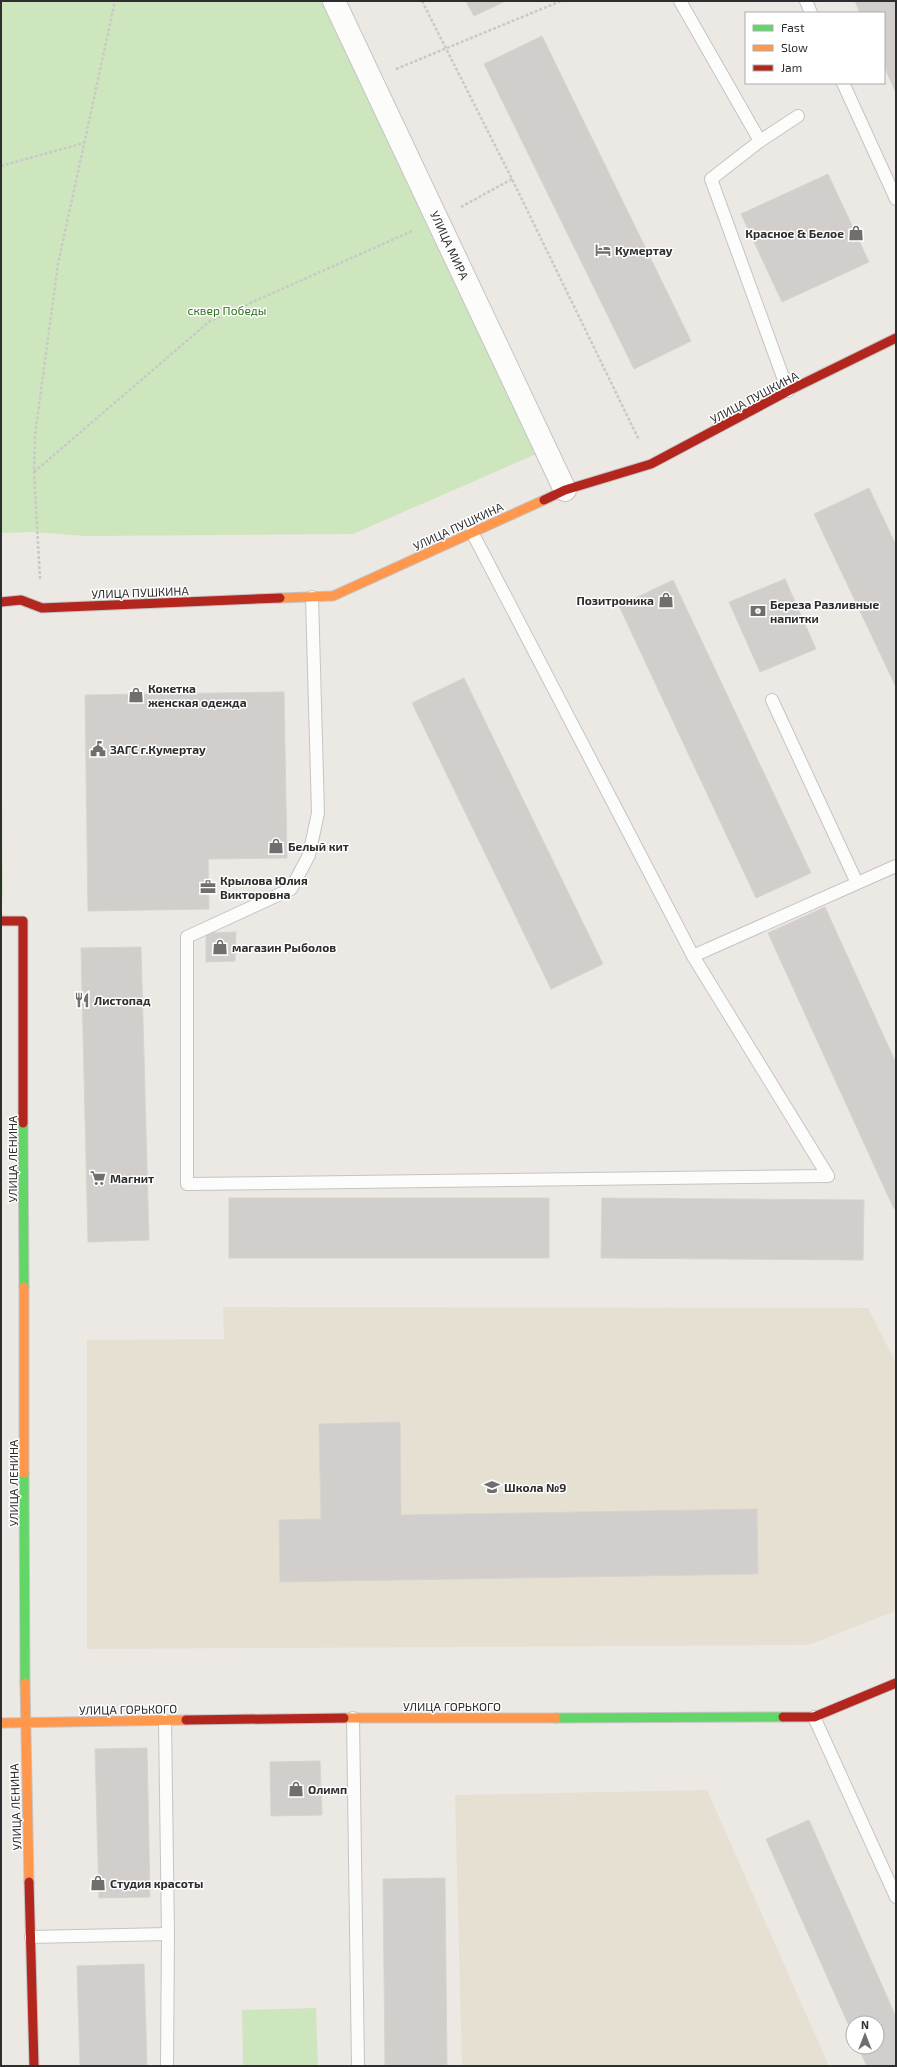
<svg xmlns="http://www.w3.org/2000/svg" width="897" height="2067" font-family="'Exo 2',sans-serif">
  <rect width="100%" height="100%" fill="#ece8e4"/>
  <g fill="#e6e0d3">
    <path d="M 223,1307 L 868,1308 L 896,1363 L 896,1611 L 808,1645 L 87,1649 L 87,1340 L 224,1339 Z"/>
    <path d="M 707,1790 L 829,2066 L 462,2066 L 455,1795 Z"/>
  </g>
  <g fill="#cee6be">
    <path d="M 1,1 L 329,1 L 543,451 L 353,534 L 85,536 L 34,532 L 1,533 Z"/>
    <path d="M 1,700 L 3,897 L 1,898 Z"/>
    <path d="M 316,2008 L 318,2066 L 243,2066 L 242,2010 Z"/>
  </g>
  <g fill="#d1cecb" stroke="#d7d4d0">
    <path d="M 466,1 L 506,1 L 474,16 Z"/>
    <path d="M 855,1 L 896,1 L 896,93 L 884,66 L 884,13 L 860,13 Z"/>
    <path d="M 542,36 L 691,341 L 634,369 L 484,64 Z"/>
    <path d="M 828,174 L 869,262 L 782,302 L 741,214 Z"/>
    <path d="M 869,488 L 896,545 L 896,687 L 814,514 Z"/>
    <path d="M 785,579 L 816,649 L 760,672 L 729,602 Z"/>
    <path d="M 673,580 L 811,873 L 756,898 L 619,606 Z"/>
    <path d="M 464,678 L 603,964 L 551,989 L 412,703 Z"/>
    <path d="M 284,692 L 287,858 L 208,859 L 209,909 L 88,911 L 85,695 Z"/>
    <path d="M 825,907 L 896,1063 L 896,1208 L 894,1209 L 768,933 Z"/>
    <path d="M 236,932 L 235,961 L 206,962 L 206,933 Z"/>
    <path d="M 141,947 L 149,1240 L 88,1242 L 81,948 Z"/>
    <rect x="229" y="1198" width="320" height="60"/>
    <path d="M 602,1198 L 864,1200 L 863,1260 L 601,1258 Z"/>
    <path d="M 400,1422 L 401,1515 L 757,1509 L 758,1574 L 280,1582 L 279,1520 L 321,1519 L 319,1424 Z"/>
    <path d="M 147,1748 L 150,1897 L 99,1898 L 95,1749 Z"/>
    <path d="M 320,1761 L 322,1815 L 271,1816 L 270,1762 Z"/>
    <path d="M 809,1820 L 896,2017 L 896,2066 L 867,2066 L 858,2047 L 877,2047 L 877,2023 L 853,2023 L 853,2035 L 766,1839 Z"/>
    <path d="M 445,1878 L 447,2066 L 385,2066 L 383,1879 Z"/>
    <path d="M 144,1964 L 147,2066 L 80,2066 L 77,1966 Z"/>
  </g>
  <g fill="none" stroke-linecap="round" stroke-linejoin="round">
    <defs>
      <g id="lane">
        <path d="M 680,1 L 760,141"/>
        <path d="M 806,1 L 811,13"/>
        <path d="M 843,83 L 896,199"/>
        <path d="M 788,391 L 711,179 L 760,141 L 798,116"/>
        <path d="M 472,532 L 693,956 L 828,1176"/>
        <path d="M 312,597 L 318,813 L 309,855 L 291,889 L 187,937 L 187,1184 L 828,1176"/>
        <path d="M 772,700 L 857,883"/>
        <path d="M 693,956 L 896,866"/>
        <path d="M 814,1717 L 896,1897"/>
        <path d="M 353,1718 L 358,2066"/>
        <path d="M 165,1721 L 168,1934 L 167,2066"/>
        <path d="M 31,1937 L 168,1934"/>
      </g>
      <path id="street" d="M 334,1 L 565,490"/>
      <g id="fast">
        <path d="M 23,1123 L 24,1287"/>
        <path d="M 24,1473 L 25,1683"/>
        <path d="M 556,1718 L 783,1717"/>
      </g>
      <g id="slow">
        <path d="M 280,598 L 333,596 L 544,500"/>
        <path d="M 24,1287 L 24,1473"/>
        <path d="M 25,1683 L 29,1882"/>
        <path d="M 344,1718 L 556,1718"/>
        <path d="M 1,1723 L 186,1720"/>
      </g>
      <g id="jam">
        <path d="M 544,500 L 565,490 L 651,464 L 788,391 L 896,338"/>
        <path d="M 1,602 L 21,600 L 42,608 L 280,598"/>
        <path d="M 1,921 L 23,921 L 23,1123"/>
        <path d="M 783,1717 L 814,1717 L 896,1683"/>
        <path d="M 186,1720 L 344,1718"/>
        <path d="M 29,1882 L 34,2066"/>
      </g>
    </defs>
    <use href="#lane" stroke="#c5c4c5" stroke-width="14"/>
    <use href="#street" stroke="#c5c4c5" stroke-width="24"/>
    <use href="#fast" stroke="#c5c4c5" stroke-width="11"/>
    <use href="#slow" stroke="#c5c4c5" stroke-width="11"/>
    <use href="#jam" stroke="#c5c4c5" stroke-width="11"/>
    <g stroke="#c9c9c8" stroke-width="2.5" stroke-dasharray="3 2" stroke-linecap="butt">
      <path d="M 422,1 L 512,179 L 639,440"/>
      <path d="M 396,69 L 561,1"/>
      <path d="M 1,166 L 84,143"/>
      <path d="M 461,207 L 512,179"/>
      <path d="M 34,472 L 210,321 L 412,231"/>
      <path d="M 40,579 L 34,472 L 35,435 L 58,264 L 115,1"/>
    </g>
    <use href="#lane" stroke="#fcfcfb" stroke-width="12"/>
    <use href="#street" stroke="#fcfcfb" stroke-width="22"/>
    <use href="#fast" stroke="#63d668" stroke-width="9"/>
    <use href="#slow" stroke="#ff974d" stroke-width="9"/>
    <use href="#jam" stroke="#b3261e" stroke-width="9"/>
  </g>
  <defs>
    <symbol id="shop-bare" viewBox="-9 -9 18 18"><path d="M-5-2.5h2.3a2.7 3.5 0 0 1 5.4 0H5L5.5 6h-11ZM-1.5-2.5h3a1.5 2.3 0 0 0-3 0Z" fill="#706f6e" stroke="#fff" stroke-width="2.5" paint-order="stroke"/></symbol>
    <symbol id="hotel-bare" viewBox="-9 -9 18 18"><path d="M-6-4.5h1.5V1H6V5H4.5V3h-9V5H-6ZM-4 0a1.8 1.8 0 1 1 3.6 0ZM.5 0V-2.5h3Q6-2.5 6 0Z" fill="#706f6e" stroke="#fff" stroke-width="2.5" paint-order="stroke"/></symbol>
    <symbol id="bank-bare" viewBox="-9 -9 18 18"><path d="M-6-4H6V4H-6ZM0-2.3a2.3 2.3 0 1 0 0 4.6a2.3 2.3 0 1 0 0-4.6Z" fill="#706f6e" stroke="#fff" stroke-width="2.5" paint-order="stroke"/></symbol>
    <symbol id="civic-bare" viewBox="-9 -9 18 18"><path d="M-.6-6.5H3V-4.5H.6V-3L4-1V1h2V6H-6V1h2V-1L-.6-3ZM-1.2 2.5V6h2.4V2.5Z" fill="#706f6e" stroke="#fff" stroke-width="2.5" paint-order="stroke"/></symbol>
    <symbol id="office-bare" viewBox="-9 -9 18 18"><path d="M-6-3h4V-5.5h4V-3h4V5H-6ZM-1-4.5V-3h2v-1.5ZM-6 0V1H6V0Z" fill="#706f6e" stroke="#fff" stroke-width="2.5" paint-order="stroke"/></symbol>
    <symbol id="restaurant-bare" viewBox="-9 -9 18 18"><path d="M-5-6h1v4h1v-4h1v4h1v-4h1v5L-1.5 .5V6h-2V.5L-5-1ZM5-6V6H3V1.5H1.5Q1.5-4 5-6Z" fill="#706f6e" stroke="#fff" stroke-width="2.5" paint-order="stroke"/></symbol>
    <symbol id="supermarket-bare" viewBox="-9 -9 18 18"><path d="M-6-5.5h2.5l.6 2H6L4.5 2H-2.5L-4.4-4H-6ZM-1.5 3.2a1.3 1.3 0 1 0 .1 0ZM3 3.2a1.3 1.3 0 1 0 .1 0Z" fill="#706f6e" stroke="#fff" stroke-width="2.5" paint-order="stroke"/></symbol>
    <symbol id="school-bare" viewBox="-9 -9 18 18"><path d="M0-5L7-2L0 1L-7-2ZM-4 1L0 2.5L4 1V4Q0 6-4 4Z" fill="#706f6e" stroke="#fff" stroke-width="2.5" paint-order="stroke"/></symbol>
  </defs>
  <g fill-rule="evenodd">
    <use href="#shop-bare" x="845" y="222" width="22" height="22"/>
    <use href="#hotel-bare" x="592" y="239" width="22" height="22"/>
    <use href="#shop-bare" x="655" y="589" width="22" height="22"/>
    <use href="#bank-bare" x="747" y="600" width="22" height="22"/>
    <use href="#shop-bare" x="125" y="684" width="22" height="22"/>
    <use href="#civic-bare" x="87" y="738" width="22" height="22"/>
    <use href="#shop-bare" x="265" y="835" width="22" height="22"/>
    <use href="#office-bare" x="197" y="876" width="22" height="22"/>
    <use href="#shop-bare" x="209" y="936" width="22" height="22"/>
    <use href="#restaurant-bare" x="71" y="989" width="22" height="22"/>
    <use href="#supermarket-bare" x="87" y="1167" width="22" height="22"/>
    <use href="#school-bare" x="481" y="1476" width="22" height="22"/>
    <use href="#shop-bare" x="285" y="1778" width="22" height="22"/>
    <use href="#shop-bare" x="87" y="1872" width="22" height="22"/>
  </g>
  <g text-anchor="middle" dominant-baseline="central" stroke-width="3" stroke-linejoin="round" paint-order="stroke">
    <g font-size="12" font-weight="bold" fill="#2e2e2e" stroke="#fff" text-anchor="start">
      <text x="844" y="233" text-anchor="end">Красное &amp; Белое</text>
      <text x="615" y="250">Кумертау</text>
      <text x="654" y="600" text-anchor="end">Позитроника</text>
      <text x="770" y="604">Береза Разливные<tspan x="770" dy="14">напитки</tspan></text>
      <text x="148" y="688">Кокетка<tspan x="148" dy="14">женская одежда</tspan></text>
      <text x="110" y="749">ЗАГС г.Кумертау</text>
      <text x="288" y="846">Белый кит</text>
      <text x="220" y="880">Крылова Юлия<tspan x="220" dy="14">Викторовна</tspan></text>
      <text x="232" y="947">магазин Рыболов</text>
      <text x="94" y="1000">Листопад</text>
      <text x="110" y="1178">Магнит</text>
      <text x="504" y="1487">Школа №9</text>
      <text x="308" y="1789">Олимп</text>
      <text x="110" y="1883">Студия красоты</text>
    </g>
    <g font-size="12" fill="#2e2e2e" stroke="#fff">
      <text transform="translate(450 245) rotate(65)">УЛИЦА МИРА</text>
      <text transform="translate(754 397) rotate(-28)">УЛИЦА ПУШКИНА</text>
      <text transform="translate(458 526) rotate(-25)">УЛИЦА ПУШКИНА</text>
      <text transform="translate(140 592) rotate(-2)">УЛИЦА ПУШКИНА</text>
      <text transform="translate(12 1159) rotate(-90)">УЛИЦА ЛЕНИНА</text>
      <text transform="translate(13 1483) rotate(-90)">УЛИЦА ЛЕНИНА</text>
      <text x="452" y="1706">УЛИЦА ГОРЬКОГО</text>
      <text transform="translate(128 1709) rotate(-1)">УЛИЦА ГОРЬКОГО</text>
      <text transform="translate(15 1807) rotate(-92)">УЛИЦА ЛЕНИНА</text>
    </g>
    <g font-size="12" fill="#2c6e1b" stroke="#fff">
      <text x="227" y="310">сквер Победы</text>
    </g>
  </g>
  <rect width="897" height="2067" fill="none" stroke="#2e2e2e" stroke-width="4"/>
  <rect x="745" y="12" width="140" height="72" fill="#ffffff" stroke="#ababab"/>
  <rect x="753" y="25" width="20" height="6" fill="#63d668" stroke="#ababab"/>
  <text x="781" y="32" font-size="12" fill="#2e2e2e">Fast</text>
  <rect x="753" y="45" width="20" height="6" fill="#ff974d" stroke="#ababab"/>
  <text x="781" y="52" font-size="12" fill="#2e2e2e">Slow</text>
  <rect x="753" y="65" width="20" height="6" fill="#b3261e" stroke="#ababab"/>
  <text x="781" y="72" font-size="12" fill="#2e2e2e">Jam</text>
  <g transform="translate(865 2035)"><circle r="19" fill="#ffffff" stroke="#ababab"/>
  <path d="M0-3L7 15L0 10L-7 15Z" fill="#706f6e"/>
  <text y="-6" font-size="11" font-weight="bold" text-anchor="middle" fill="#2e2e2e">N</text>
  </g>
</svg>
